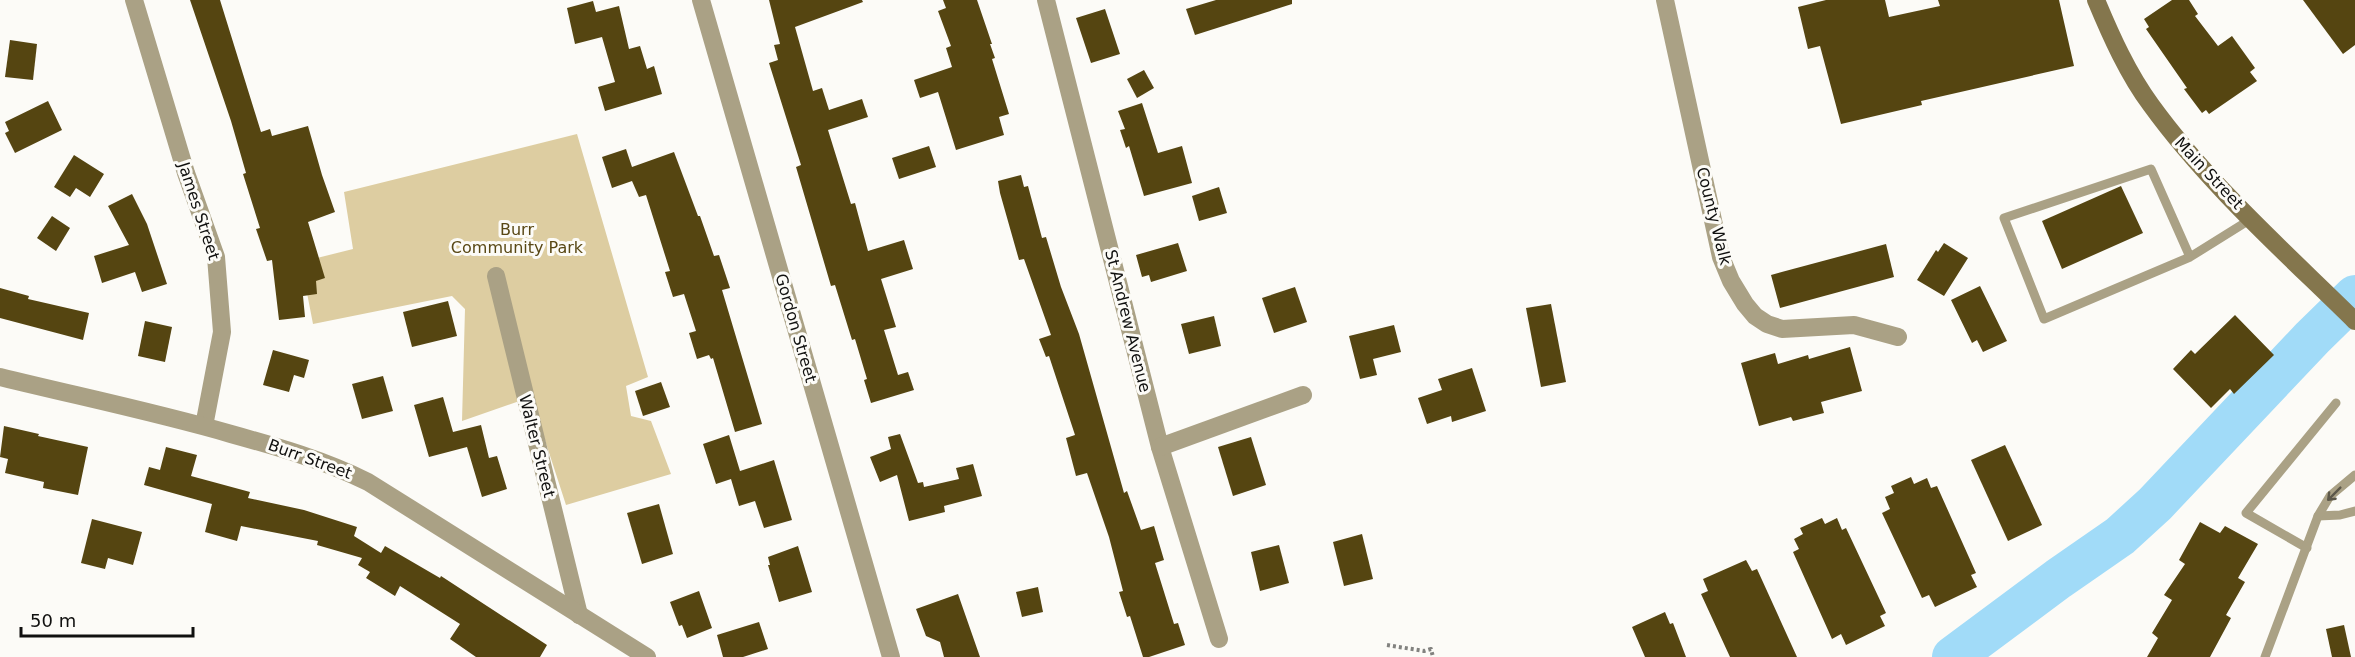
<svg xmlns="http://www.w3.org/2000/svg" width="2355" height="657" font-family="'DejaVu Sans',sans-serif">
  <rect width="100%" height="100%" fill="#fcfbf7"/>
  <path fill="#ddcda1" d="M 577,134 L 648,377 L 626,386 L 631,416 L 651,421 L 671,474 L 566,505 L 531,397 L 462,421 L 465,309 L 452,296 L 313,324 L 301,262 L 353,249 L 344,192 Z"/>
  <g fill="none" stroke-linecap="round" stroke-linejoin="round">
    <path stroke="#a1dbf8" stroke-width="42" d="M 1953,657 L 2058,579 L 2120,536 L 2155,504 L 2312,338 L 2355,296"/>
  </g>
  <g fill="#554511">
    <path d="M 190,0 L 220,0 L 261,132 L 270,129 L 272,136 L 308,126 L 322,175 L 335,212 L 308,222 L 325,278 L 316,281 L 317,294 L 303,296 L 305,317 L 279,320 L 272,260 L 267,261 L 256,229 L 260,228 L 243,174 L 246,173 L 231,121 Z"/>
    <path d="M 769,0 L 862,0 L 863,2 L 795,27 L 813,91 L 822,88 L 829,110 L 862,99 L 868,117 L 828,130 L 851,204 L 855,203 L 868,251 L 904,240 L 913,269 L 881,279 L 896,327 L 884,330 L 898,375 L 908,372 L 914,390 L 871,403 L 864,380 L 867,379 L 855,339 L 852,340 L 835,285 L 831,286 L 796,167 L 801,165 L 769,63 L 778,60 L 774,45 L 780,44 Z"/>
    <path d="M 943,0 L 977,0 L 992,44 L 990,44 L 995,58 L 992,59 L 1009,114 L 999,117 L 1004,135 L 956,150 L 938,92 L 920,98 L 914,80 L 952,67 L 946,48 L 951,46 L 938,11 L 946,8 Z"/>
    <path d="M 1216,0 L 1292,0 L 1292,4 L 1195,35 L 1186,9 Z"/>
    <path d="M 1826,0 L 1885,0 L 1889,17 L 1940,6 L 1938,0 L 2059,0 L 2074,66 L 1921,101 L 1922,105 L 1841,124 L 1820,46 L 1808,49 L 1798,7 Z"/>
    <path d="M 2172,0 L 2189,0 L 2198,14 L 2195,16 L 2218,46 L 2232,36 L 2255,68 L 2250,72 L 2257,81 L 2209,114 L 2206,110 L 2202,113 L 2184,89 L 2187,88 L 2146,29 L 2149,27 L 2144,19 Z"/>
    <path d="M 2303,0 L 2355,0 L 2355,45 L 2343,54 Z"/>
    <path d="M 593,1 L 596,12 L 619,6 L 629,49 L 640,46 L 647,69 L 654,66 L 662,94 L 605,111 L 598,87 L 615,82 L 602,37 L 575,44 L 567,8 Z"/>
    <path d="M 1105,9 L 1120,54 L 1091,63 L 1076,18 Z"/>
    <path d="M 10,40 L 37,44 L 33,80 L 5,77 Z"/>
    <path d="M 1144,70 L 1154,88 L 1137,98 L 1127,79 Z"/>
    <path d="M 48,101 L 62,130 L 15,153 L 5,133 L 9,131 L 5,122 Z"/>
    <path d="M 1142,103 L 1158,153 L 1182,146 L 1192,183 L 1144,196 L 1129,146 L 1126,148 L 1120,130 L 1125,129 L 1118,111 Z"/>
    <path d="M 929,146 L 936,167 L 899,179 L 892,158 Z"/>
    <path d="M 626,149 L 632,167 L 674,152 L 698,216 L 700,216 L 714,256 L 719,255 L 730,288 L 722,290 L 762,424 L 735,432 L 713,358 L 711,359 L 709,355 L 697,359 L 689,333 L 696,331 L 684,294 L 673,297 L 665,272 L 670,271 L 646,195 L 639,197 L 632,181 L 612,188 L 602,157 Z"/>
    <path d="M 74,155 L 104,174 L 90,197 L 76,188 L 70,197 L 54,187 Z"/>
    <path d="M 1021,175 L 1024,187 L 1028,186 L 1042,238 L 1046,237 L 1061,287 L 1079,334 L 1124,493 L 1127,491 L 1141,530 L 1154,526 L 1164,560 L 1155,563 L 1174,624 L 1178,623 L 1185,645 L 1149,657 L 1143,657 L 1130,616 L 1127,617 L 1119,592 L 1123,591 L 1109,537 L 1087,473 L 1076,476 L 1066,438 L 1075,435 L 1049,356 L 1046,357 L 1039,339 L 1051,335 L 1024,259 L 1019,260 L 1000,193 L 998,181 Z"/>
    <path d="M 2121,186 L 2143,233 L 2062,269 L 2042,221 Z"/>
    <path d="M 1219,187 L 1227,213 L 1199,221 L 1192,196 Z"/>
    <path d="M 132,194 L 147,224 L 167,284 L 142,292 L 135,272 L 102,283 L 94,256 L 129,245 L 108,206 Z"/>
    <path d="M 52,216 L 70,228 L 56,251 L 37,238 Z"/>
    <path d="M 1178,243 L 1187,271 L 1151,282 L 1149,275 L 1142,277 L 1136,255 Z"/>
    <path d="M 1944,243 L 1968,258 L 1944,296 L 1917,280 L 1936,250 L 1938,252 Z"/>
    <path d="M 1886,244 L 1894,277 L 1780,308 L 1771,275 Z"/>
    <path d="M 1980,286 L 2007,341 L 1983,352 L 1977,340 L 1972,343 L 1951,300 Z"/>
    <path d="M 1295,287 L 1307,322 L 1274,333 L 1262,298 Z"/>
    <path d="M 0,288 L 29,296 L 28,299 L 89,313 L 83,340 L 0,318 Z"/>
    <path d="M 448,301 L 457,336 L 412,347 L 403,312 Z"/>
    <path d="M 1551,304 L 1566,382 L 1541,387 L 1526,308 Z"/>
    <path d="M 2235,315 L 2274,355 L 2234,394 L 2230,389 L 2211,408 L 2173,369 L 2191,350 L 2195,354 Z"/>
    <path d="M 1214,316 L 1221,346 L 1189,354 L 1181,324 Z"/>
    <path d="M 145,321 L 172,327 L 165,362 L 138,356 Z"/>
    <path d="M 1394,325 L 1401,352 L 1373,359 L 1377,375 L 1360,379 L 1349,336 Z"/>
    <path d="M 1850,347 L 1862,391 L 1821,402 L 1824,413 L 1793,421 L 1791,417 L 1759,426 L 1741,363 L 1775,353 L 1778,364 L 1808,355 L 1809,359 Z"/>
    <path d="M 273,350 L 309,360 L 304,378 L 294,375 L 289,392 L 263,385 Z"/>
    <path d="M 1472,368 L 1486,411 L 1452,422 L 1451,416 L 1427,424 L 1418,398 L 1442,390 L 1438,379 Z"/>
    <path d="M 383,376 L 393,411 L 362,419 L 352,384 Z"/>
    <path d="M 661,382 L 670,407 L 643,416 L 635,391 Z"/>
    <path d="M 443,397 L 453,432 L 481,425 L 489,458 L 497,456 L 507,489 L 482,497 L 467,447 L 429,457 L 414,405 Z"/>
    <path d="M 4,426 L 39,434 L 38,436 L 88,447 L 78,495 L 43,488 L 44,482 L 5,473 L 8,459 L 0,457 Z"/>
    <path d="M 900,434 L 918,483 L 923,482 L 924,487 L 959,479 L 956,468 L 973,464 L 982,496 L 944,506 L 945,512 L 909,521 L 897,475 L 880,482 L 870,457 L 891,449 L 888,437 Z"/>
    <path d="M 729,435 L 740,471 L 774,460 L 792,520 L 764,528 L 755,501 L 739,506 L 731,479 L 716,484 L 703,444 Z"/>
    <path d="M 1251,437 L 1266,485 L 1233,496 L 1218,447 Z"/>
    <path d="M 2005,445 L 2042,525 L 2008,541 L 1971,460 Z"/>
    <path d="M 166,447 L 197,455 L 191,476 L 250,492 L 248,498 L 304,510 L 357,527 L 354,536 L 381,553 L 385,546 L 440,578 L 441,576 L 547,645 L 540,657 L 476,657 L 450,639 L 460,624 L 400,586 L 395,596 L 366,578 L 370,572 L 358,565 L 362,558 L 317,545 L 318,541 L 241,526 L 237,541 L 205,532 L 212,504 L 144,485 L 149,467 L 160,470 Z"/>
    <path d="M 1911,477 L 1914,484 L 1927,478 L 1931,488 L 1937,486 L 1976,573 L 1971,575 L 1977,587 L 1935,607 L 1929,595 L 1922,598 L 1882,513 L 1890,509 L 1885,497 L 1894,493 L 1891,486 Z"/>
    <path d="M 659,504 L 673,554 L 642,564 L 627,513 Z"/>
    <path d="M 1822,518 L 1825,524 L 1837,518 L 1842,530 L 1846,528 L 1886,613 L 1880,616 L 1885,626 L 1846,645 L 1841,634 L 1832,639 L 1793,552 L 1799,549 L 1794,539 L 1803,534 L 1800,528 Z"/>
    <path d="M 92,519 L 142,532 L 133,565 L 108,558 L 105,569 L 81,563 Z"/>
    <path d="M 2200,522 L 2220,533 L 2225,526 L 2258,544 L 2238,578 L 2245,582 L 2226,615 L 2231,618 L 2210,657 L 2147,657 L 2158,638 L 2152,633 L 2172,600 L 2164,595 L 2185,564 L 2179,560 Z"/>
    <path d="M 1362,534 L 1373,579 L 1344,586 L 1333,542 Z"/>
    <path d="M 1279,545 L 1289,583 L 1260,591 L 1251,552 Z"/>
    <path d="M 798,546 L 812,592 L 779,602 L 768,565 L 770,565 L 768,557 Z"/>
    <path d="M 1746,560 L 1752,571 L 1757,569 L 1797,657 L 1730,657 L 1701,594 L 1708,591 L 1703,579 Z"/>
    <path d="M 1038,587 L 1043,612 L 1022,617 L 1016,592 Z"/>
    <path d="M 699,591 L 712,628 L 687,638 L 682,625 L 679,626 L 670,602 Z"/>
    <path d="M 958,594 L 980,657 L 944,657 L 940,642 L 926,636 L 916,609 Z"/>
    <path d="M 1665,612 L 1670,624 L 1673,623 L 1686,657 L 1645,657 L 1632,627 Z"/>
    <path d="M 759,622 L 768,649 L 743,657 L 723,657 L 717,635 Z"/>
    <path d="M 2344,625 L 2351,657 L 2332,657 L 2326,629 Z"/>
  </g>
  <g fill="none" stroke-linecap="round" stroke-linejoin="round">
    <path stroke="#82827f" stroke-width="4" stroke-dasharray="3 3" stroke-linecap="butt" d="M 1387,645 L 1424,651 L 1431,649 L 1433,657"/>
    <g stroke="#aaa185" stroke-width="9">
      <path d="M 2190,257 L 2151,169 L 2004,218 L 2044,319 L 2190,257 L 2251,219"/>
      <path d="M 2318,516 L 2340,515 L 2355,511"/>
      <path d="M 2307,548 L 2246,513 L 2336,403"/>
      <path d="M 2265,657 L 2318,516 L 2330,496 L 2355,475"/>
    </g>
    <g stroke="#aaa185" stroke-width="18">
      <path d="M 134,0 L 186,173 L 216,257 L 222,332 L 204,426"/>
      <path d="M 701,0 L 891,657"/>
      <path d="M 1046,0 L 1160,447 L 1219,639"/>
      <path d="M 1665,0 L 1721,257 L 1731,281 L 1745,304 L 1755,316 L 1767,324 L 1782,329 L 1854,325 L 1898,337"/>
      <path d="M 496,276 L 579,615"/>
      <path d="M 0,377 C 77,396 155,412 231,434 C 278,447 324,460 368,482 L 647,657"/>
      <path d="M 1160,447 L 1303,395"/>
    </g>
    <path stroke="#84764d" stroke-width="18" d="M 2096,0 C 2111,36 2128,74 2151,105 C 2209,185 2285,252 2355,321"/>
  </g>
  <defs><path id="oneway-shaft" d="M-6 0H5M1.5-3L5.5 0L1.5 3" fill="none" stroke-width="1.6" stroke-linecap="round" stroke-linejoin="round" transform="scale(1.5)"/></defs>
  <use stroke="#5d584a" href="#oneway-shaft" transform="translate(2334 494) rotate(135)"/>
  <g text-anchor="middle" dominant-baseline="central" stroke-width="6" stroke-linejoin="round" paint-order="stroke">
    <g font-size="16" fill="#10100f" stroke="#fcfbf7">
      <text transform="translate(2209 173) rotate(47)">Main Street</text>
      <text transform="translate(199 211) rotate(72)">James Street</text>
      <text transform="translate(1714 216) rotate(76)">County Walk</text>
      <text transform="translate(1128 321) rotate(76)">St Andrew Avenue</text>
      <text transform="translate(796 328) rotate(74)">Gordon Street</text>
      <text transform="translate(537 446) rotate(76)">Walter Street</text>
      <text transform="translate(310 459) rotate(20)">Burr Street</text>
    </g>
    <g font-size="16" fill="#594815" stroke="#fcfbf7">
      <text x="517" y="229">Burr<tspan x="517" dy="18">Community Park</tspan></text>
    </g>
  </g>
  <path d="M21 627v9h172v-9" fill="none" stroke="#10100f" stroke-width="3"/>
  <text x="30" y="627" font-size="18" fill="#10100f" stroke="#fcfbf7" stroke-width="4.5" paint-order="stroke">50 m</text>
</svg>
